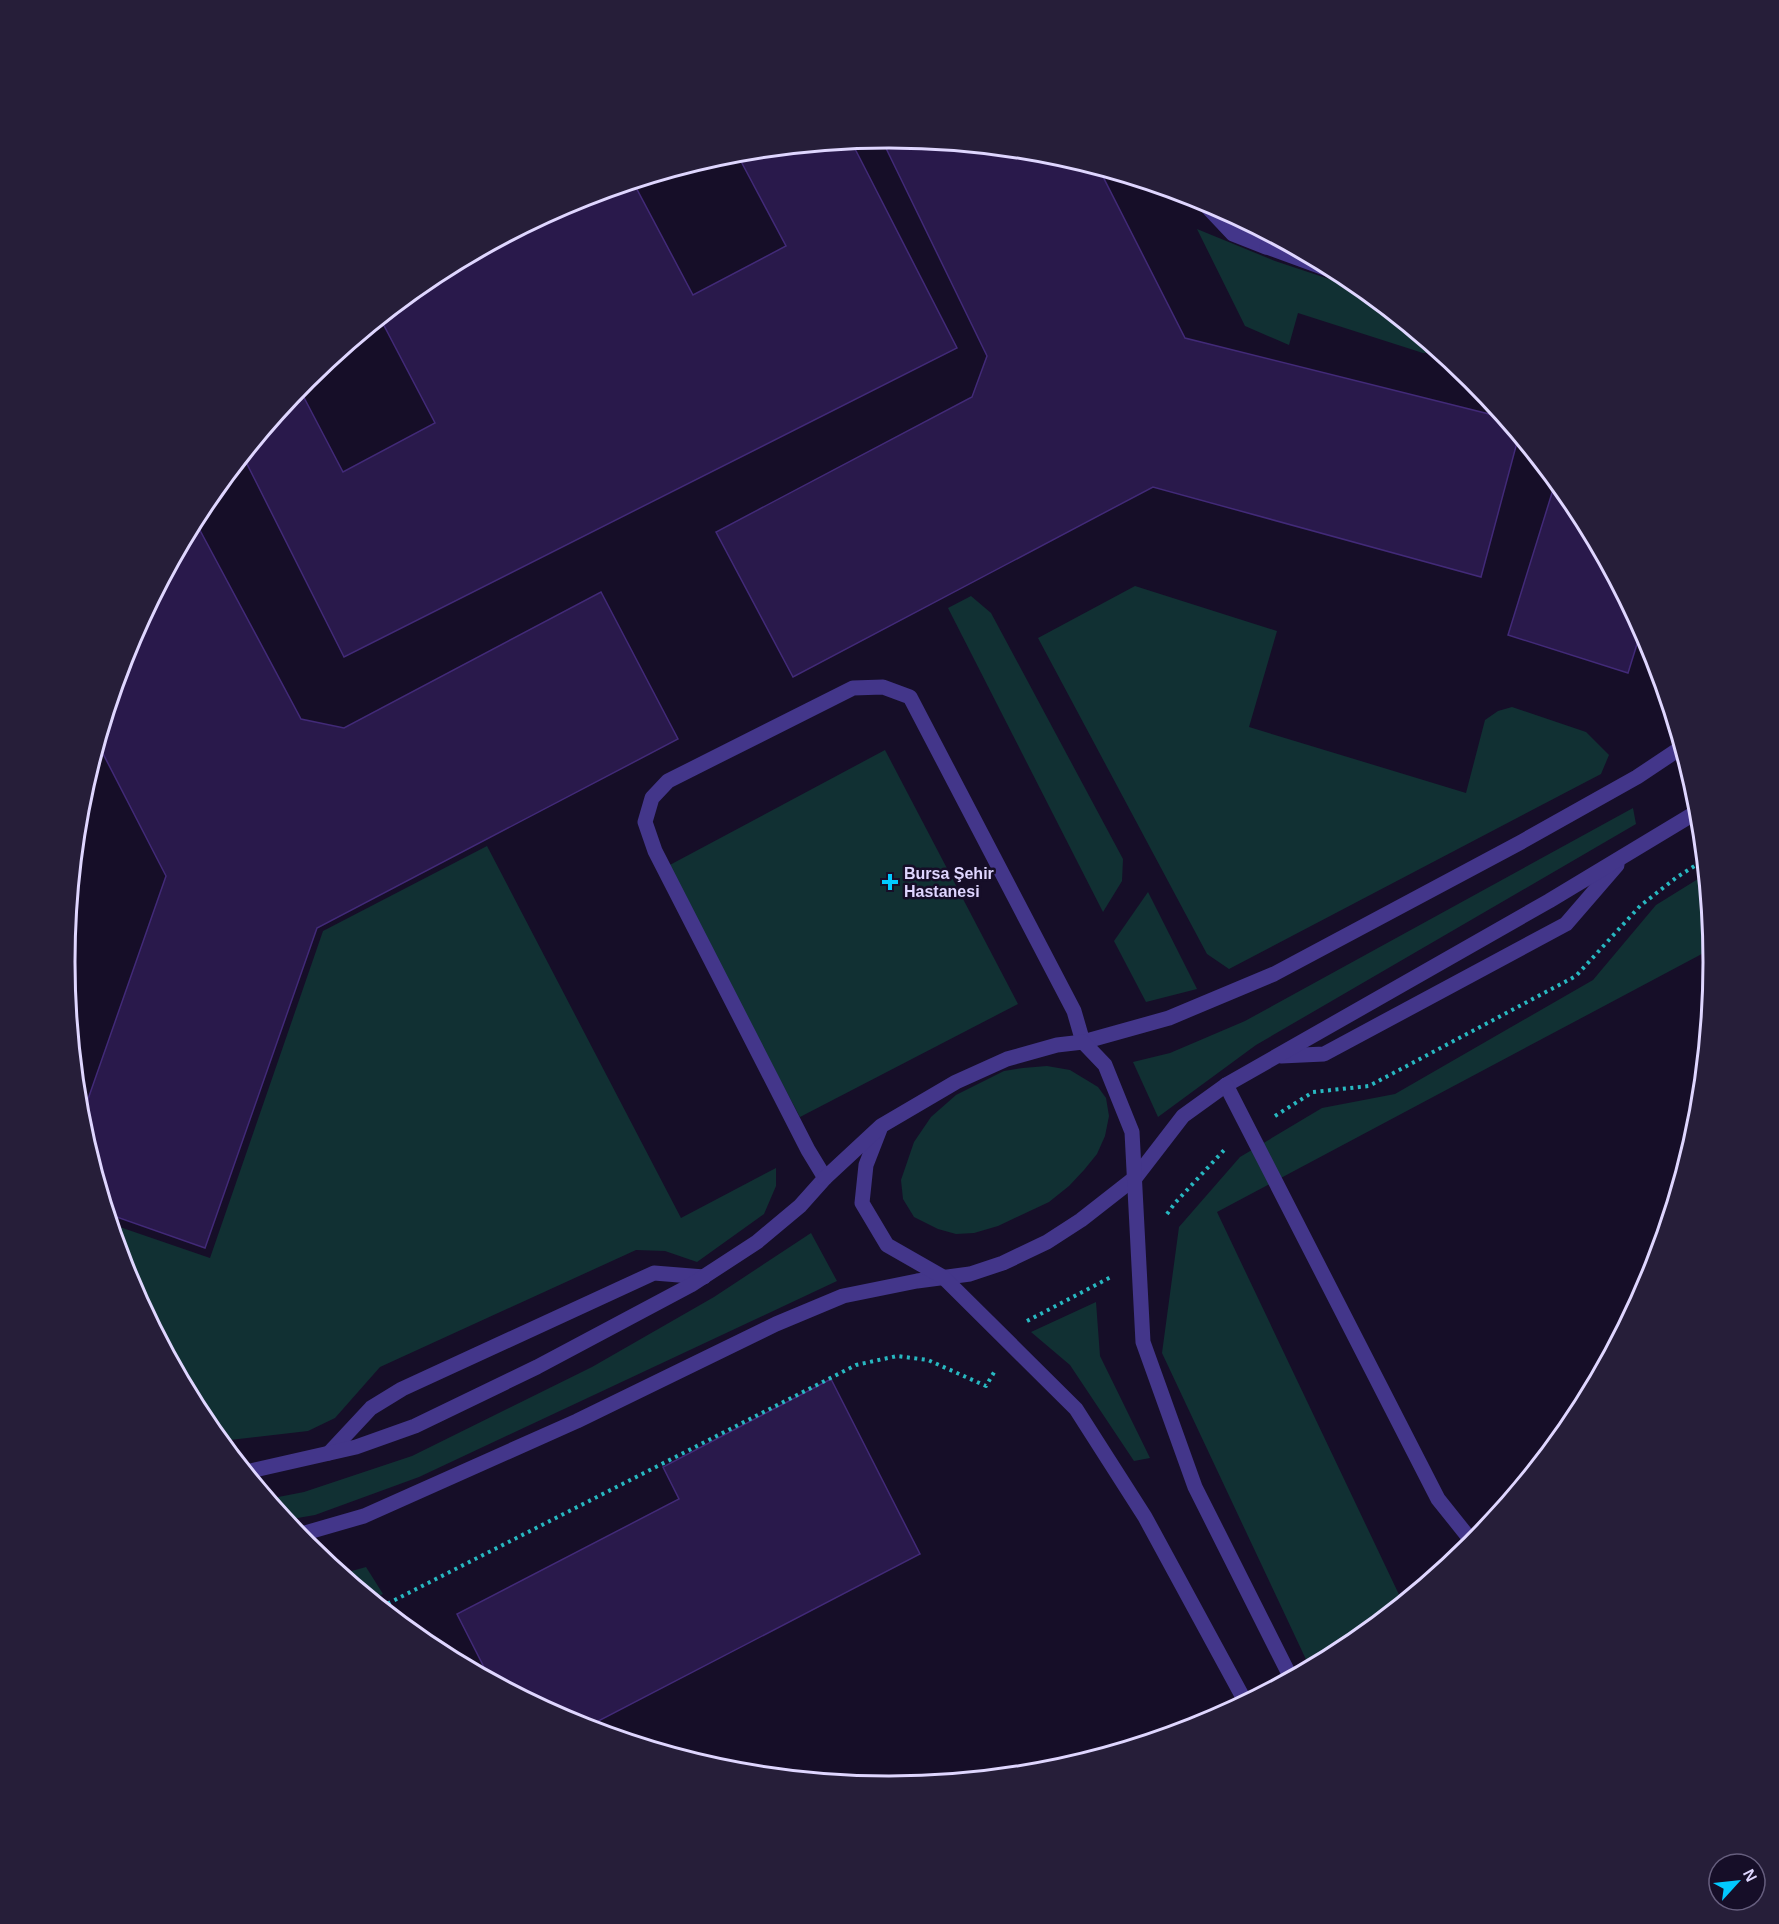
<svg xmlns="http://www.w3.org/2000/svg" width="1779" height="1924" font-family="Arial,sans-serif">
  <rect width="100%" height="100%" fill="#160e28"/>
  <g fill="#113033">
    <path d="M 1197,229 L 1275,261 L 1368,292 L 1442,353 L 1423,353 L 1298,313 L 1289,345 L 1245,326 Z"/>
    <path d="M 1135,586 L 1277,631 L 1249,727 L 1466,793 L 1485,720 L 1498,711 L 1512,707 L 1586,732 L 1609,755 L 1601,774 L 1229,969 L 1207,954 L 1038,638 Z"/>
    <path d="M 971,596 L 991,613 L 1123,859 L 1122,881 L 1103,912 L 948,608 Z"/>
    <path d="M 885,750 L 1018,1004 L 800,1117 L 666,867 Z"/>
    <path d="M 1633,808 L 1636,824 L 1256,1045 L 1158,1117 L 1133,1062 L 1170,1053 L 1245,1021 Z"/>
    <path d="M 487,846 L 681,1218 L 776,1168 L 776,1186 L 764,1214 L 697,1262 L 665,1251 L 636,1250 L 380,1367 L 335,1418 L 308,1431 L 221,1441 L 203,1420 L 127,1277 L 111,1224 L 210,1258 L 323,931 Z"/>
    <path d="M 1706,874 L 1713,948 L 1217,1212 L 1403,1603 L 1348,1648 L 1310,1668 L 1162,1353 L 1179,1227 L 1240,1157 L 1322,1108 L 1395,1094 L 1593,980 L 1656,905 Z"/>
    <path d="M 1148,892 L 1197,989 L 1146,1002 L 1114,941 Z"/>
    <path d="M 1047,1066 L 1070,1070 L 1098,1087 L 1106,1098 L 1109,1116 L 1105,1136 L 1097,1154 L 1084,1170 L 1069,1186 L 1049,1202 L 998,1226 L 974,1233 L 956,1234 L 938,1229 L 914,1217 L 903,1199 L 901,1180 L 914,1142 L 931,1117 L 956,1095 L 1004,1071 L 1023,1068 Z"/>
    <path d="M 811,1233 L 837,1281 L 419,1477 L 315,1515 L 286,1520 L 268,1499 L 304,1492 L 412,1456 L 592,1367 L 714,1297 Z"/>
    <path d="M 1096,1302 L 1100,1356 L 1150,1458 L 1134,1461 L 1070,1365 L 1031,1332 Z"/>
    <path d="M 366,1567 L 383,1594 L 372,1599 L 341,1574 Z"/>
  </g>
  <g fill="#29194b" stroke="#422a78" stroke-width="1.5">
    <path d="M 890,137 L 1051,153 L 1098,167 L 1185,338 L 1505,418 L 1519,435 L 1481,577 L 1153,487 L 793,677 L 716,532 L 972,397 L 987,356 L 881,138 Z"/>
    <path d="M 851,141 L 957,348 L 344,657 L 243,456 L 299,388 L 343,472 L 435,423 L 380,318 L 431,276 L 574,200 L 633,182 L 693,295 L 786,246 L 736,152 Z"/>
    <path d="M 1556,480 L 1576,504 L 1642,628 L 1628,673 L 1508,635 Z"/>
    <path d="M 195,521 L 301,719 L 344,728 L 601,592 L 678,739 L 317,928 L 205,1248 L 108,1214 L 80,1122 L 166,876 L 98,744 L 127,646 Z"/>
    <path d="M 831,1379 L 920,1554 L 585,1728 L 573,1724 L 490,1679 L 457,1614 L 679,1499 L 663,1467 Z"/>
  </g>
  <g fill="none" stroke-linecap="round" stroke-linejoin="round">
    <g stroke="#28b8c1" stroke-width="4" stroke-dasharray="3 4.5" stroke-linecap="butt">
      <path d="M 1275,1116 L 1313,1092 L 1369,1086 L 1576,976 L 1640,906 L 1677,877 L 1704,860"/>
      <path d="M 1167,1214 L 1175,1203 L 1226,1148"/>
      <path d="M 1027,1321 L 1111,1277"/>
      <path d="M 381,1607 L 856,1365 L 897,1356 L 928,1360 L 986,1386 L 996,1369"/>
    </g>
    <g stroke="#43368a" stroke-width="15">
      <path d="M 1199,198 L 1233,234 L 1266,247 L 1286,243"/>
      <path d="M 1267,247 L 1349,277"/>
      <path d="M 1281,1056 L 1324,1054 L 1566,924 L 1617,865"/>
      <path d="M 329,1453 L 371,1408 L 402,1389 L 654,1273 L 704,1277"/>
      <path d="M 246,1472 L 356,1447 L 415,1426 L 537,1367 L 691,1285 L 757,1242 L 800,1206 L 825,1178 L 808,1150 L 655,851 L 645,822 L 652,798 L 668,781 L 853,688 L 883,687 L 910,697 L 1074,1011 L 1083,1042 L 1169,1018 L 1274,974 L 1523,841 L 1637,777 L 1682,747"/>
      <path d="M 298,1535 L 364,1516 L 577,1421 L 776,1324 L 843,1296 L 917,1281 L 970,1274 L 1003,1263 L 1047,1242 L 1081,1220 L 1136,1177 L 1183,1116 L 1226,1085 L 1549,901 L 1700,810"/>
    </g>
    <g stroke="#43368a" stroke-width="15">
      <path d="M 1226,1085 L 1438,1499 L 1474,1544"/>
      <path d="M 880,1129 L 866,1165 L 862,1203 L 887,1245 L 943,1277 L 1076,1409 L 1145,1517 L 1246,1703"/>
      <path d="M 825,1178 L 881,1126 L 956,1082 L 1007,1059 L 1057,1045 L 1083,1042 L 1105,1065 L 1132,1132 L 1143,1342 L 1195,1487 L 1291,1678"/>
    </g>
  </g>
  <path fill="#02c9ff" stroke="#160e28" stroke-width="2" d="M887 873h6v6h6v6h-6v6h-6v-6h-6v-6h6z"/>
  <g text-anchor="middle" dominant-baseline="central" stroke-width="5" stroke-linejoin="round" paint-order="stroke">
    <g font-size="16" font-weight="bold" fill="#dfd6ff" stroke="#160e28" text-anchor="start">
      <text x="904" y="873">Bursa Şehir<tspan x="904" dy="18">Hastanesi</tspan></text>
    </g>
  </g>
  <path d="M0 0H1779V1924H0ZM75 962a814 814 0 1 1 1628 0a814 814 0 1 1-1628 0Z" fill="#261e39" fill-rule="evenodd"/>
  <path fill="none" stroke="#dfd6ff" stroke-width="3" d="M75 962a814 814 0 1 1 1628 0a814 814 0 1 1-1628 0Z"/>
  <g transform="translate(1737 1882) rotate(63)"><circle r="28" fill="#160e28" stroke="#665e7e" stroke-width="1.5"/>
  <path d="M0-4.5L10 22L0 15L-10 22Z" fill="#02c9ff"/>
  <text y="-9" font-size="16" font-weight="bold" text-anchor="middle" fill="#dfd6ff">N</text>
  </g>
</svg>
